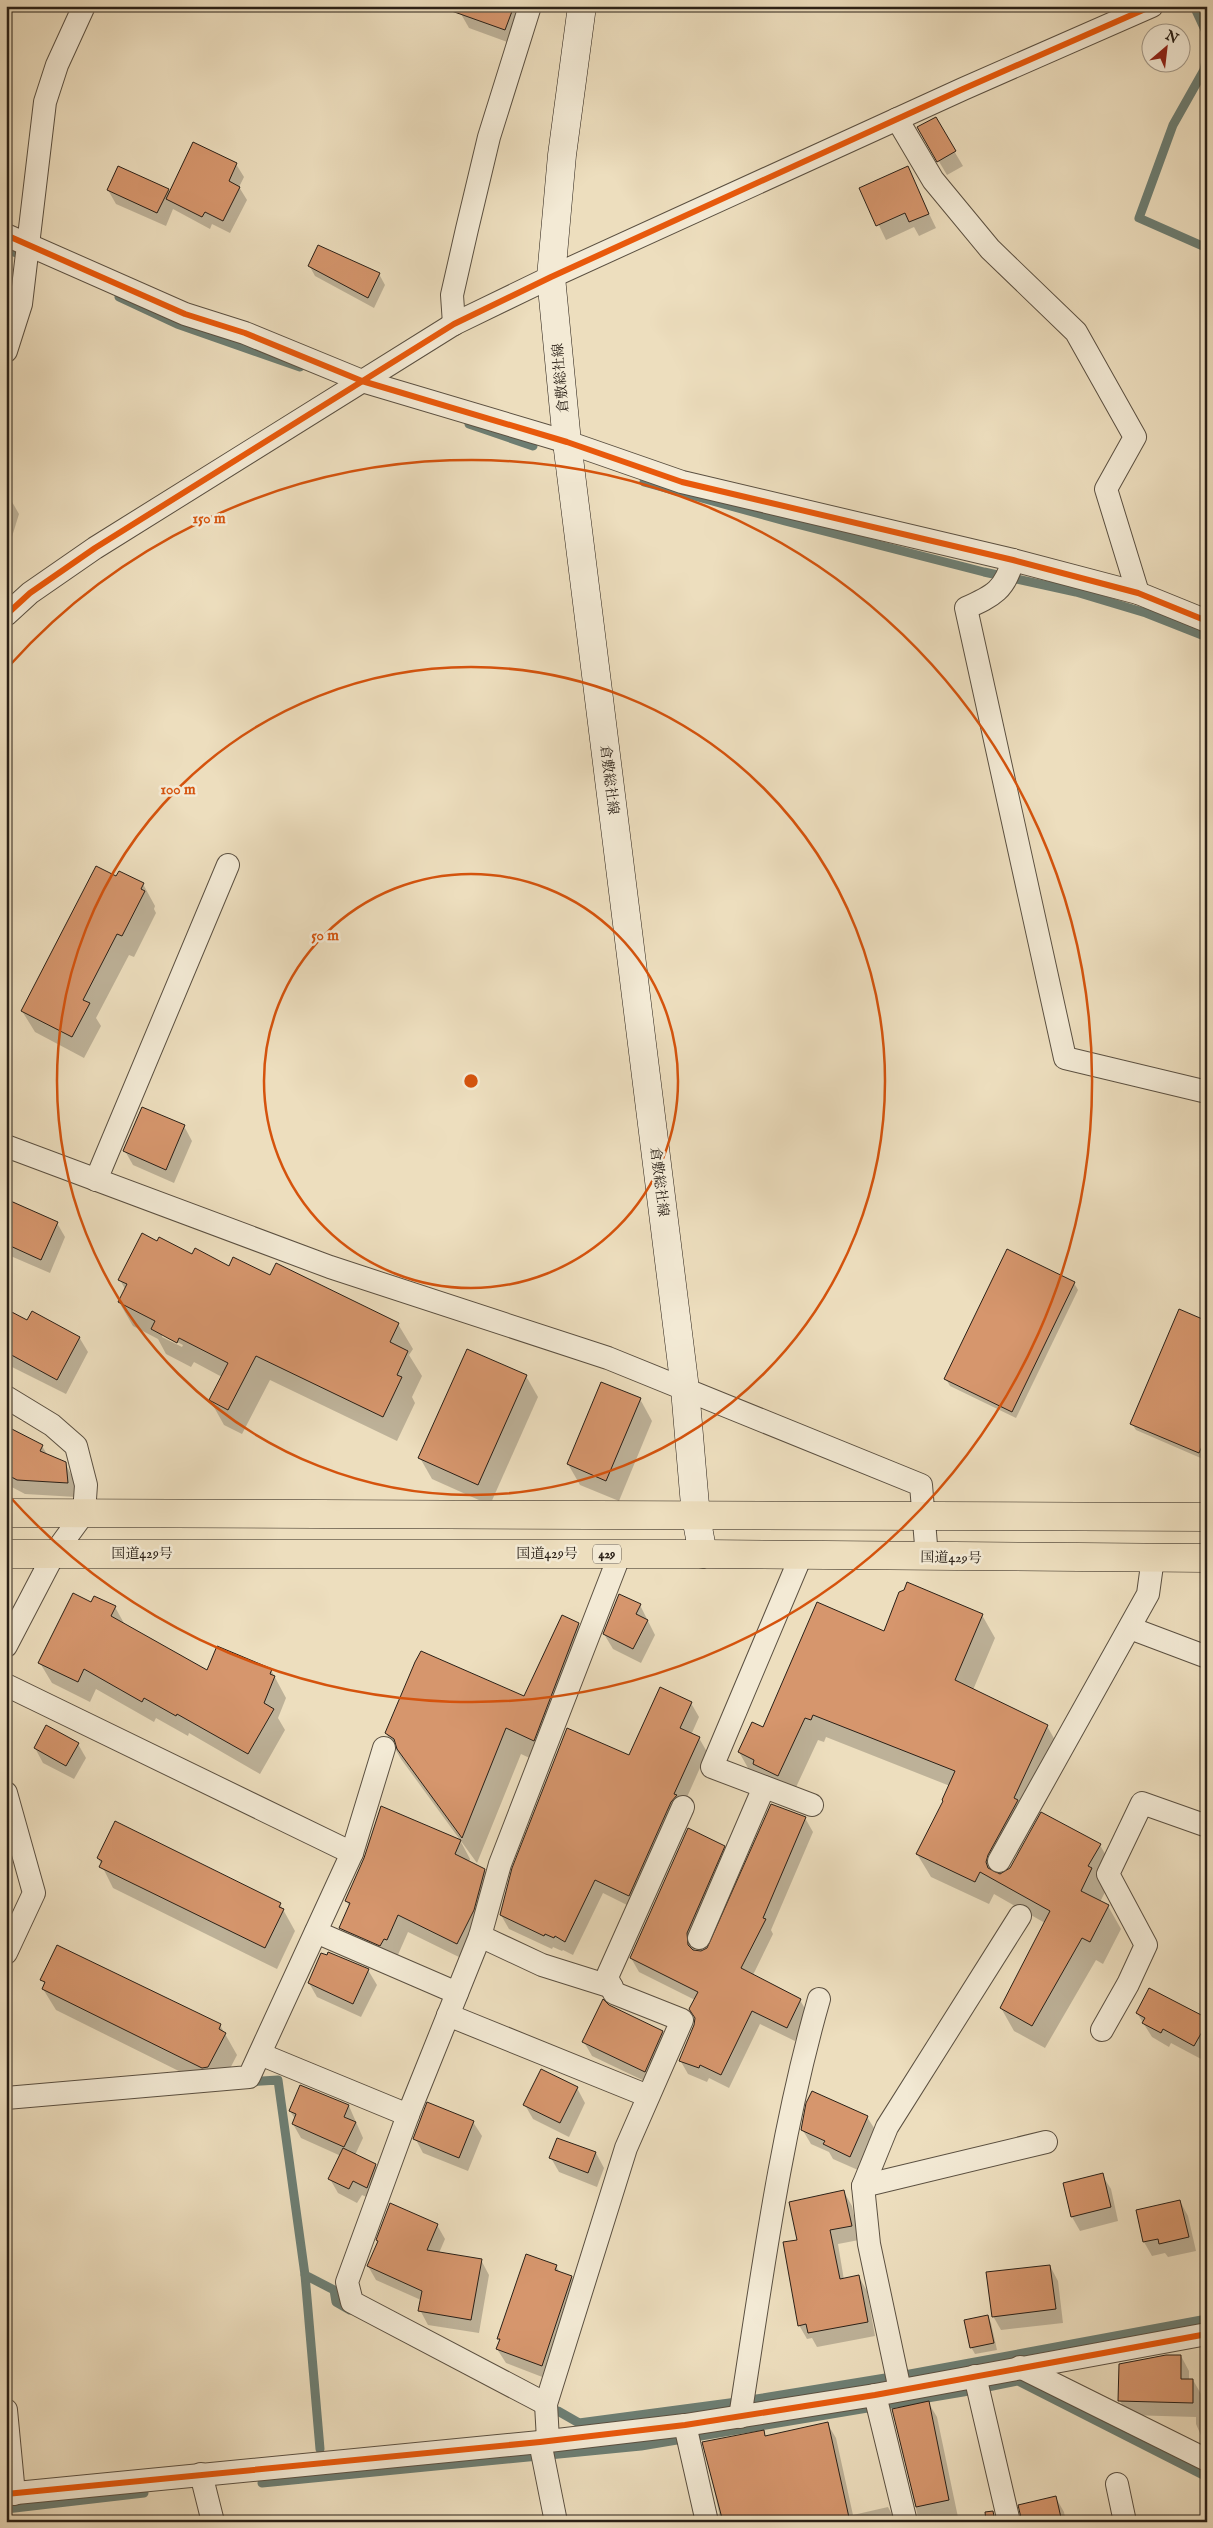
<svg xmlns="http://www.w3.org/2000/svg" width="1213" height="2528" font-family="'IM FELL English','Noto Serif JP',serif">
  <rect width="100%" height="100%" fill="#eddebe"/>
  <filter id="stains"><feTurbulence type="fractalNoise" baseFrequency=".004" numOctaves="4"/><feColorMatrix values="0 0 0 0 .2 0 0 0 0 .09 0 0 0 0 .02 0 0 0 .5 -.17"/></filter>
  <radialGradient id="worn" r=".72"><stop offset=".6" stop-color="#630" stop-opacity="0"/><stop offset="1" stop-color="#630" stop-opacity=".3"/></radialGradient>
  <g fill="#0003" fill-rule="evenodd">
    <path d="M 464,6 L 527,6 L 513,44 L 469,28 L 461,14 Z"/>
    <path d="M 6,86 L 11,95 L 6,106 Z"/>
    <path d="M 935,119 L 963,166 L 947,175 L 919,128 Z"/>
    <path d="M 236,164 L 244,177 L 239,187 L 247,200 L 230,233 L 212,224 L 210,229 L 173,209 L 166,226 L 116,204 L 108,190 L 168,189 L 170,193 Z"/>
    <path d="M 907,168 L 936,228 L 919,236 L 914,227 L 886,240 L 861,188 Z"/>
    <path d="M 309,265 L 379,274 L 385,285 L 374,308 L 315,276 Z"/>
    <path d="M 6,498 L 11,500 L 19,514 L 6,556 Z"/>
    <path d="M 117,878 L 143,884 L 155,906 L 154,909 L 156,913 L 134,957 L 129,955 L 96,1018 L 101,1026 L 84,1058 L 35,1032 L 22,1011 Z"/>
    <path d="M 184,1126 L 192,1141 L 174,1183 L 133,1165 L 125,1151 Z"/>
    <path d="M 6,1205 L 57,1223 L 65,1237 L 50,1273 L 6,1254 Z"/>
    <path d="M 158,1242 L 229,1267 L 270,1277 L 398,1324 L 413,1349 L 409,1355 L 422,1376 L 412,1397 L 415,1403 L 397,1441 L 270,1380 L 242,1434 L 224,1425 L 210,1400 L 222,1377 L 194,1362 L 191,1367 L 166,1354 L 158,1339 L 133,1326 L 119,1302 L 125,1289 L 120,1280 ZM 162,1334 L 183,1345 L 182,1347 L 162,1337 Z"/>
    <path d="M 1074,1283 L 1078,1290 L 1016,1418 L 950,1386 L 946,1379 Z"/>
    <path d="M 6,1311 L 28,1321 L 79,1337 L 88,1352 L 66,1394 L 6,1364 Z"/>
    <path d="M 1207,1322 L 1207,1450 L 1203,1459 L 1136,1430 L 1132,1424 Z"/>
    <path d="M 526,1376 L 538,1397 L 490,1505 L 432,1479 L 420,1458 Z"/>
    <path d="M 640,1399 L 652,1421 L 619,1501 L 580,1485 L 568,1464 Z"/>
    <path d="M 6,1427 L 42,1446 L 48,1456 L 65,1463 L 73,1478 L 76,1497 L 25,1494 L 6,1484 Z"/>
    <path d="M 6,1598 L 15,1613 L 6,1641 Z"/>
    <path d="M 92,1603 L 115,1607 L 125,1625 L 208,1672 L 271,1670 L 286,1698 L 278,1718 L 285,1730 L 260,1774 L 189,1733 L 188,1736 L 156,1718 L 154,1722 L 96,1689 L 90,1702 L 52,1683 L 40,1663 Z"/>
    <path d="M 640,1605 L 655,1635 L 641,1663 L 613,1649 L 604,1634 Z"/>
    <path d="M 982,1615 L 995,1638 L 973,1690 L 1047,1726 L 1060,1749 L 1030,1824 L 1002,1874 L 1007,1873 L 1042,1814 L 1100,1845 L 1113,1868 L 1102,1888 L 1105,1892 L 1100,1902 L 1108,1906 L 1121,1929 L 1103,1964 L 1096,1960 L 1045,2048 L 1014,2031 L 1001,2008 L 1045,1923 L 994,1894 L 989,1904 L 931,1877 L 917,1854 L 944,1802 L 950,1786 L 826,1737 L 824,1742 L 818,1740 L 791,1798 L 752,1775 L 739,1752 L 764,1728 L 884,1633 Z"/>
    <path d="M 578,1624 L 594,1650 L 549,1767 L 521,1754 L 477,1863 L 401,1759 L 386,1733 L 525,1698 Z"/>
    <path d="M 691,1703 L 699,1717 L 691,1735 L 699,1738 L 707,1752 L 637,1910 L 603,1893 L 573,1955 L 563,1950 L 562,1951 L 553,1947 L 552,1949 L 509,1929 L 501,1915 L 630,1757 Z"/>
    <path d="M 78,1744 L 86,1758 L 74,1779 L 43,1763 L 35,1748 Z"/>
    <path d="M 382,1808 L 461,1842 L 470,1859 L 469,1862 L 484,1869 L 494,1887 L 467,1961 L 408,1932 L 397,1957 L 351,1945 L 341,1928 L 350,1907 L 346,1901 L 365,1859 Z"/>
    <path d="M 805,1818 L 813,1832 L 771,1930 L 773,1934 L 753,1975 L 800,2000 L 808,2014 L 795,2041 L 760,2024 L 729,2088 L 709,2078 L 707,2082 L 688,2074 L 680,2060 L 695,2025 L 695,2000 L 639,1972 L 631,1958 L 724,1846 L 732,1861 L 694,1948 L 695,1951 L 707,1950 Z"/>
    <path d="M 98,1858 L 280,1904 L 295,1931 L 277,1969 L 113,1888 Z"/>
    <path d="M 329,1953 L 368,1970 L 377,1985 L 361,2017 L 317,1997 L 309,1983 Z"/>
    <path d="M 42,1979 L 220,2025 L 237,2055 L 220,2088 L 215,2089 L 56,2010 L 43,1989 L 45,1985 Z"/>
    <path d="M 608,2006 L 662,2032 L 670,2046 L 653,2085 L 592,2056 L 584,2042 Z"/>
    <path d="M 1137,2013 L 1207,2019 L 1207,2052 L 1203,2060 L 1171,2043 L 1169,2047 L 1152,2037 Z"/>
    <path d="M 577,2088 L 585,2103 L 569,2137 L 533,2119 L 525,2105 Z"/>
    <path d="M 349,2106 L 363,2138 L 355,2155 L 375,2165 L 383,2180 L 375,2201 L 362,2195 L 357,2203 L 338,2193 L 330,2179 L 341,2156 L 301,2138 L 293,2124 L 295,2119 L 290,2111 Z"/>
    <path d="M 867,2117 L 876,2131 L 858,2170 L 833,2159 L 829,2152 L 811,2144 L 802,2129 Z"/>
    <path d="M 473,2122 L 482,2136 L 468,2171 L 423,2153 L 415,2138 Z"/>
    <path d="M 558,2139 L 596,2153 L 604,2168 L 597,2187 L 559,2172 L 551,2158 Z"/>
    <path d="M 1102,2175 L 1111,2189 L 1118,2221 L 1080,2231 L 1072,2217 Z"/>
    <path d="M 844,2192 L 852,2206 L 859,2240 L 838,2244 L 844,2280 L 859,2277 L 867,2291 L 875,2336 L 817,2347 L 812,2338 L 807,2339 L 799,2325 L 798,2241 Z"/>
    <path d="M 1180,2201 L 1188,2216 L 1196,2251 L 1168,2257 L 1165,2253 L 1152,2256 L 1144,2242 Z"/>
    <path d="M 437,2225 L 445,2239 L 439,2253 L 481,2260 L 489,2275 L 479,2333 L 428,2325 L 420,2310 L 421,2300 L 376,2280 L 368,2266 Z"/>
    <path d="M 556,2266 L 560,2273 L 572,2277 L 580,2291 L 550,2380 L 506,2363 L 497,2349 L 500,2342 L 498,2338 Z"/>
    <path d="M 1050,2266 L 1058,2281 L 1063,2323 L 1001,2330 L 993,2316 Z"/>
    <path d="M 988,2316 L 991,2323 L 997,2350 L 975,2354 L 971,2347 Z"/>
    <path d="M 1181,2356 L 1189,2371 L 1189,2380 L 1193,2380 L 1201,2394 L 1201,2404 L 1207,2404 L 1207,2449 L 1196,2424 L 1196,2417 L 1128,2415 L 1120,2401 Z"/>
    <path d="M 928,2402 L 937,2417 L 959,2522 L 919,2522 L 894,2410 Z"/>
    <path d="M 827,2423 L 836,2438 L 853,2515 L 888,2507 L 896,2522 L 721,2522 L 704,2443 L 763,2432 L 766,2437 Z"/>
    <path d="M 1056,2498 L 1064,2512 L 1066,2522 L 1023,2522 Z"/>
  </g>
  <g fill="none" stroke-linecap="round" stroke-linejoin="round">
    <g stroke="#6d7e73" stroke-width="9">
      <path d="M 1194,6 L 1207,34"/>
      <path d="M 1207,56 L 1204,70 L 1173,125 L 1139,218 L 1207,248"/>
      <path d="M 6,249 L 27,257"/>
      <path d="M 119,297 L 177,324 L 300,367"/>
      <path d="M 469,424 L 533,446"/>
      <path d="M 644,482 L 785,521 L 984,572 L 1076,592 L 1146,613 L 1207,637"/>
      <path d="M 248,2082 L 278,2080 L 305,2275 L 334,2290 L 336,2302 L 350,2310"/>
      <path d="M 305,2275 L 320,2449"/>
      <path d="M 750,2400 L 910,2374 L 1207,2319"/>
      <path d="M 558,2411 L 579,2423 L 737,2402"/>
      <path d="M 262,2483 L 641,2446 L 963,2392 L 1018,2381 L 1207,2477"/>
      <path d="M 6,2509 L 144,2493"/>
    </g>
  </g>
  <g fill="#d6966d" stroke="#2a2017">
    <path d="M 446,6 L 514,6 L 505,30 L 446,9 Z"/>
    <path d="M 936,117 L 956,151 L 937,162 L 917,127 Z"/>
    <path d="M 193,142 L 237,163 L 229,181 L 240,187 L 223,221 L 205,212 L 202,217 L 166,199 Z"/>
    <path d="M 118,166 L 169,189 L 157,213 L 107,190 Z"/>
    <path d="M 908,166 L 929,214 L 909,222 L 905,213 L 876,226 L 859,188 Z"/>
    <path d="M 318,245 L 380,273 L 368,298 L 308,266 Z"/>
    <path d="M 96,866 L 116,876 L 119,871 L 144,883 L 141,889 L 145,891 L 122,936 L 117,934 L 83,1000 L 90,1003 L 72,1037 L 21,1011 Z"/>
    <path d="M 142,1107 L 185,1125 L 166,1170 L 123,1151 Z"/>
    <path d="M 6,1199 L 58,1222 L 41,1260 L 6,1244 Z"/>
    <path d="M 142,1233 L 157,1241 L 159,1237 L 192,1254 L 195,1248 L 229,1266 L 233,1257 L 270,1275 L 276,1263 L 399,1323 L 390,1342 L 408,1351 L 397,1375 L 402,1377 L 383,1417 L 256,1356 L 228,1410 L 209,1400 L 228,1363 L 179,1338 L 177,1343 L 151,1329 L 155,1321 L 118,1302 L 127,1284 L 118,1280 Z"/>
    <path d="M 1007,1249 L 1075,1282 L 1012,1412 L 944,1379 Z"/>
    <path d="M 6,1309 L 27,1320 L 32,1311 L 80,1337 L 57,1380 L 6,1352 Z"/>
    <path d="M 1179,1309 L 1207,1321 L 1207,1435 L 1199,1453 L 1130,1424 Z"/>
    <path d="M 467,1349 L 527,1375 L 478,1485 L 418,1458 Z"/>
    <path d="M 601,1382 L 641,1398 L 606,1481 L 567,1464 Z"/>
    <path d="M 6,1426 L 43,1445 L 40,1451 L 66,1462 L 68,1483 L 17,1480 L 6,1474 Z"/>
    <path d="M 907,1582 L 983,1614 L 955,1680 L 1048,1725 L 1014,1798 L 1018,1800 L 988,1855 L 986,1862 L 988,1868 L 1000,1874 L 1010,1868 L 1041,1812 L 1101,1844 L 1088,1866 L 1092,1868 L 1081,1891 L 1109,1905 L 1090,1942 L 1082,1938 L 1032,2026 L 1000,2008 L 1050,1911 L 980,1872 L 975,1882 L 916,1854 L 943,1801 L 942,1800 L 955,1771 L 813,1715 L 811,1720 L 805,1718 L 778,1776 L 753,1764 L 754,1760 L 738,1752 L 752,1722 L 763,1727 L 817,1602 L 884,1631 L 899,1592 L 904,1590 Z"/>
    <path d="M 73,1593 L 91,1602 L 94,1596 L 116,1606 L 111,1616 L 207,1670 L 217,1646 L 272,1669 L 270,1674 L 275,1676 L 264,1703 L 274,1709 L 248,1754 L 177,1714 L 176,1716 L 144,1698 L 142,1702 L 84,1669 L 78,1682 L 38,1663 Z"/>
    <path d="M 619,1594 L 641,1604 L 636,1614 L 648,1620 L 633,1649 L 603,1634 Z"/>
    <path d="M 562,1615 L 579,1623 L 534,1741 L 506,1728 L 462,1838 L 397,1749 L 394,1739 L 385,1733 L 415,1662 L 421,1651 L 524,1696 Z"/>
    <path d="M 660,1687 L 692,1702 L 680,1728 L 700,1737 L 674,1794 L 677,1795 L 671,1802 L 629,1896 L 595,1880 L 565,1942 L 555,1936 L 554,1938 L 545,1934 L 544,1936 L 500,1915 L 512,1868 L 567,1728 L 629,1755 Z"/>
    <path d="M 46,1725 L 79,1743 L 66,1766 L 34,1748 Z"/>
    <path d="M 771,1804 L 806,1817 L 763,1918 L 766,1919 L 741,1968 L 801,1999 L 787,2028 L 752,2011 L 721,2075 L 700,2065 L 699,2068 L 679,2061 L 694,2025 L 695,2018 L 689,2009 L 698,1992 L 630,1958 L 688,1828 L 725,1846 L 687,1933 L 688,1945 L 693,1950 L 701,1951 L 707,1948 Z"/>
    <path d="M 381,1806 L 461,1840 L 455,1854 L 485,1869 L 474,1910 L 457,1944 L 398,1915 L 387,1940 L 384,1939 L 380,1946 L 339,1928 L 350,1903 L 345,1901 L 364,1858 Z"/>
    <path d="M 115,1821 L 281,1903 L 279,1907 L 284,1909 L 265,1948 L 99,1867 L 102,1861 L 97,1858 Z"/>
    <path d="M 57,1945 L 221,2024 L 219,2029 L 226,2033 L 208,2067 L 202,2068 L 42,1989 L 45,1982 L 40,1980 Z"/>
    <path d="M 328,1952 L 369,1969 L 353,2004 L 308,1983 L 321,1953 L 327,1955 Z"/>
    <path d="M 1149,1988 L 1207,2018 L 1207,2023 L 1194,2046 L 1163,2029 L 1161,2033 L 1142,2023 L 1145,2018 L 1136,2013 Z"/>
    <path d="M 603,1999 L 609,2005 L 663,2031 L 645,2072 L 582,2042 Z"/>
    <path d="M 541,2069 L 578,2087 L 560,2123 L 523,2105 Z"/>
    <path d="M 300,2085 L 349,2105 L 344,2117 L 356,2122 L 344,2147 L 292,2124 L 296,2114 L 289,2111 Z"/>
    <path d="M 812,2091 L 868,2116 L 850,2157 L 823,2144 L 825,2141 L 801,2130 L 806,2103 Z"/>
    <path d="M 427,2102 L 474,2121 L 459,2158 L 413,2139 Z"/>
    <path d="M 557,2138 L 596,2152 L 588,2173 L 549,2158 Z"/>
    <path d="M 343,2148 L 376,2164 L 367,2188 L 353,2181 L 349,2189 L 328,2179 Z"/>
    <path d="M 1103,2173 L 1111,2207 L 1071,2217 L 1063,2183 Z"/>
    <path d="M 844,2190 L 852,2226 L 830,2230 L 840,2279 L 859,2275 L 868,2322 L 808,2333 L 806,2324 L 798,2326 L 783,2242 L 797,2240 L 789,2202 Z"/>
    <path d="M 1180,2200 L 1189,2237 L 1159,2244 L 1158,2239 L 1143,2242 L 1136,2210 Z"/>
    <path d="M 390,2203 L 438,2224 L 427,2250 L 482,2259 L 471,2320 L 418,2311 L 422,2291 L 367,2266 L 378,2241 L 376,2240 Z"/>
    <path d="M 526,2254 L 557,2265 L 555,2270 L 572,2276 L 542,2366 L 496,2349 L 500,2339 L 497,2339 Z"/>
    <path d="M 1050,2265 L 1056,2309 L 992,2317 L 986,2272 Z"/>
    <path d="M 988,2315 L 994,2343 L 970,2348 L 964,2320 Z"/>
    <path d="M 1166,2355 L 1181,2355 L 1181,2379 L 1193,2379 L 1193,2403 L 1118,2401 L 1119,2364 Z"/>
    <path d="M 929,2401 L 949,2500 L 916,2507 L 892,2409 Z"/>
    <path d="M 828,2422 L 850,2522 L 723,2522 L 702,2442 L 764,2430 L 765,2436 Z"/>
    <path d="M 1056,2496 L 1062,2522 L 1022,2522 L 1018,2505 Z"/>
    <path d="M 993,2511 L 995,2522 L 986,2522 L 985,2512 Z"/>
  </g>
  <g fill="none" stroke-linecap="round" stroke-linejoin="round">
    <defs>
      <g id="street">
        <path d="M 897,119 L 933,180 L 990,249 L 1076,332 L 1135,437 L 1106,489 L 1138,593"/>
        <path d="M 6,235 L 185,314 L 245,333 L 362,381 L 567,442 L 682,482 L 1013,560 L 1138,593 L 1207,621"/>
        <path d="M 454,324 L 452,295 L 467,229 L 489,137 L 530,6"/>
        <path d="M 6,351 L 21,304 L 45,102 L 57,65 L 84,6"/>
        <path d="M 1013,560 C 1005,590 993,596 966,608 L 1065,1058 L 1207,1092"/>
        <path d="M 6,615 L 30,593 L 95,548 L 454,324 L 551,277 L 963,89 L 1152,6"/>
        <path d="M 6,1146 L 330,1267 L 608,1358 L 921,1485 L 927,1557"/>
        <path d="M 96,1180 L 228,865"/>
        <path d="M 6,1397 L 52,1425 L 76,1446 L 86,1485 L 84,1513 L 54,1554 L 6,1646"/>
        <path d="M 801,1556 L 712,1767 L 812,1805"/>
        <path d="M 1130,1628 L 1207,1657"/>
        <path d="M 6,1685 L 352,1853"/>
        <path d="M 6,1793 L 34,1893 L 6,1953"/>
        <path d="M 999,1861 L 1148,1594 L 1153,1558"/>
        <path d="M 316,1932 L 457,1993"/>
        <path d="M 480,1936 L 542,1965 L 612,1987"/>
        <path d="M 699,1938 L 764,1787"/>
        <path d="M 448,2015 L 648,2096"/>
        <path d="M 1102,2030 L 1128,1984 L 1146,1945 L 1108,1874 L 1142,1803 L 1207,1826"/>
        <path d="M 260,2054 L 408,2115"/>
        <path d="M 6,2098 L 249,2077 L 352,1853 L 384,1748"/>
        <path d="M 863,2186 L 1046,2142"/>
        <path d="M 1020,2367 L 1207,2460"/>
        <path d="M 975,2376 L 1009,2522"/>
        <path d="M 900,2390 L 869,2244 L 863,2186 L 887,2127 L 1020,1916"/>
        <path d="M 875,2395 L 906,2522"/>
        <path d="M 546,2404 L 352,2302 L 347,2282 L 408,2115 L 480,1936 L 500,1864 L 620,1554"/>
        <path d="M 6,2410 L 14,2494"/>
        <path d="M 740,2417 C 762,2277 780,2135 819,1999"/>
        <path d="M 685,2425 L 707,2522"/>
        <path d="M 548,2440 L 546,2404 L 626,2148 L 682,2020 L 614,1993 L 607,1977 L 683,1807"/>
        <path d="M 540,2442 L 556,2522"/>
        <path d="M 201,2474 L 213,2522"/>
        <path d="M 1117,2484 L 1125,2522"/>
        <path d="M 6,2494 L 540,2442 L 685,2425 L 875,2395 L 1207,2334"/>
      </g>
      <path id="secondary" d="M 582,6 L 562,155 L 551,277 L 567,442 L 685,1389 L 696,1517 L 703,1554"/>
      <g id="highway">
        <path d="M 6,1513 L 1207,1517"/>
        <path d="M 6,1554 L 703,1554 L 1207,1558"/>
      </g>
    </defs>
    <use href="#street" stroke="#5b5041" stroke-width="24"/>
    <use href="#secondary" stroke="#2a2017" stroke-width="29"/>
    <use href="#highway" stroke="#2a2017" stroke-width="29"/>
    <use href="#street" stroke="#f3ead5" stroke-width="22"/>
    <use href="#secondary" stroke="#f3ead5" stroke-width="28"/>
    <use href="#highway" stroke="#eddebe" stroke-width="28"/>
    <defs>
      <g id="cycleway">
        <path d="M 6,235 L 185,314 L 245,333 L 362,381 L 567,442 L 682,482 L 1013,560 L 1138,593 L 1207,621"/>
        <path d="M 6,615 L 30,593 L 95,548 L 454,324 L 551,277 L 963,89 L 1152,6"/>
        <path d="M 6,2494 L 540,2442 L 685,2425 L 875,2395 L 1207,2334"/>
      </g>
    </defs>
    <use href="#cycleway" stroke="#f3ead5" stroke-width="9"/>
    <use href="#cycleway" stroke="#e8590c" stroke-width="6"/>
  </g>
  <g fill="none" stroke="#d5530d" stroke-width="2.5">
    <circle cx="471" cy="1081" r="207"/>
    <circle cx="471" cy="1081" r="414"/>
    <path d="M10 665A621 621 0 1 1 10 1497"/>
  </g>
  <g text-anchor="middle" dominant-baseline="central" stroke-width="5" stroke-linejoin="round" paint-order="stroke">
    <rect fill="#f3ead5" stroke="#665d50" stroke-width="1" x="593" y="1544.5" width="28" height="19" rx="4"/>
    <g font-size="12" font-weight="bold" fill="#2a2017">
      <text x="607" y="1554">429</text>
    </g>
    <g font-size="14" fill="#2a2017" stroke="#f3ead5">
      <text transform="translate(561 378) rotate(-95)">倉敷総社線</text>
      <text transform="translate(609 780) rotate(83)">倉敷総社線</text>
      <text transform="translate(659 1182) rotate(83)">倉敷総社線</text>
      <text x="142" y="1554">国道429号</text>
      <text x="547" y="1554">国道429号</text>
      <text transform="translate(951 1558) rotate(1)">国道429号</text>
    </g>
  </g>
  <circle cx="471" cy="1081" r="8" fill="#d5530d" stroke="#f3ead5" stroke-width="2.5"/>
  <g font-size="15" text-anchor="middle" font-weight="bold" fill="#d5530d" stroke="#f3ead5" stroke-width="5" stroke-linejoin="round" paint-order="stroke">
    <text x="209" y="523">150 m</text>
    <text x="178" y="794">100 m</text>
    <text x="325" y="940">50 m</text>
  </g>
  <rect width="1213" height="2528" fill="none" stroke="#eddebe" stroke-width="25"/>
  <rect x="8" y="8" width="1198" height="2513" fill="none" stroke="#2a2017" stroke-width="2.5"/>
  <rect x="12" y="12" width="1188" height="2503" fill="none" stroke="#2a2017"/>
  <g transform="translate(1166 48) rotate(28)"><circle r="24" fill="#f3ead5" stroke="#a39989"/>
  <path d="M0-4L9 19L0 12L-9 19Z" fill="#8f2418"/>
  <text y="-8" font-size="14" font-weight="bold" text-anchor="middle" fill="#2a2017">N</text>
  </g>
  <rect width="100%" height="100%" filter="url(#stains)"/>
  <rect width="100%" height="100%" fill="url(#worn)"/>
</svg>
